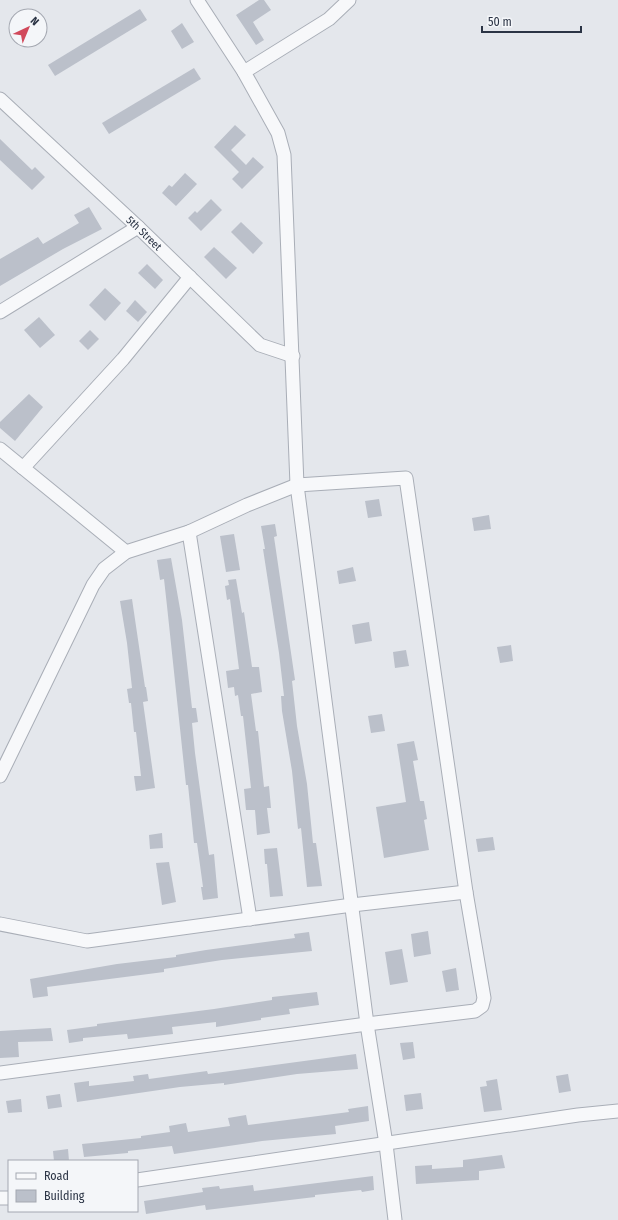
<svg xmlns="http://www.w3.org/2000/svg" width="618" height="1220" font-family="'Fira Sans Condensed',sans-serif">
  <rect width="100%" height="100%" fill="#e4e7ec"/>
  <g fill="#bbc0ca">
    <path d="M 259,0 L 264,0 L 271,10 L 253,22 L 264,40 L 256,45 L 236,15 Z"/>
    <path d="M 140,9 L 147,20 L 55,76 L 48,65 Z"/>
    <path d="M 182,23 L 194,42 L 182,49 L 171,31 Z"/>
    <path d="M 194,68 L 201,79 L 109,134 L 102,123 Z"/>
    <path d="M 235,125 L 246,135 L 231,150 L 246,165 L 253,157 L 264,167 L 242,189 L 232,179 L 239,172 L 214,147 Z"/>
    <path d="M 0,139 L 32,170 L 35,167 L 45,177 L 32,190 L 0,160 Z"/>
    <path d="M 185,173 L 197,184 L 176,206 L 162,193 L 169,185 L 172,187 Z"/>
    <path d="M 211,199 L 222,210 L 201,231 L 188,218 L 195,211 L 197,213 Z"/>
    <path d="M 89,207 L 102,229 L 63,249 L 0,286 L 0,259 L 38,237 L 43,244 L 79,223 L 74,215 Z"/>
    <path d="M 241,222 L 263,243 L 253,254 L 231,232 Z"/>
    <path d="M 214,247 L 237,268 L 226,279 L 204,257 Z"/>
    <path d="M 147,264 L 163,280 L 155,289 L 138,273 Z"/>
    <path d="M 105,288 L 121,303 L 105,321 L 89,305 Z"/>
    <path d="M 135,300 L 147,312 L 138,322 L 126,311 Z"/>
    <path d="M 39,317 L 55,335 L 40,348 L 24,330 Z"/>
    <path d="M 90,330 L 99,339 L 88,350 L 79,341 Z"/>
    <path d="M 29,394 L 43,407 L 15,441 L 0,428 L 0,422 Z"/>
    <path d="M 379,499 L 382,516 L 368,518 L 365,501 Z"/>
    <path d="M 489,515 L 491,529 L 474,531 L 472,518 Z"/>
    <path d="M 275,524 L 277,536 L 274,537 L 295,680 L 292,681 L 297,726 L 307,784 L 313,843 L 316,843 L 322,886 L 307,887 L 301,828 L 298,829 L 292,771 L 282,711 L 281,696 L 284,696 L 279,653 L 263,549 L 265,549 L 261,526 Z"/>
    <path d="M 234,534 L 240,570 L 226,572 L 220,536 Z"/>
    <path d="M 171,558 L 182,620 L 192,708 L 196,708 L 198,722 L 192,723 L 195,753 L 209,855 L 214,854 L 218,898 L 203,900 L 201,887 L 203,887 L 197,843 L 194,843 L 188,785 L 186,785 L 167,606 L 164,579 L 160,580 L 157,560 Z"/>
    <path d="M 353,567 L 356,581 L 339,584 L 337,571 Z"/>
    <path d="M 236,579 L 242,613 L 244,612 L 252,667 L 259,667 L 262,692 L 251,694 L 256,731 L 258,731 L 264,787 L 269,786 L 271,808 L 267,808 L 270,833 L 257,835 L 255,810 L 246,810 L 244,789 L 251,788 L 243,716 L 241,716 L 238,695 L 235,696 L 234,687 L 228,688 L 226,671 L 239,669 L 230,599 L 227,600 L 225,586 L 229,585 L 228,580 Z"/>
    <path d="M 132,599 L 145,687 L 146,687 L 148,701 L 143,702 L 155,788 L 136,791 L 134,776 L 141,776 L 136,732 L 134,732 L 131,703 L 129,703 L 127,689 L 132,688 L 127,643 L 120,601 Z"/>
    <path d="M 369,622 L 372,641 L 355,644 L 352,625 Z"/>
    <path d="M 511,645 L 513,661 L 500,663 L 497,647 Z"/>
    <path d="M 406,650 L 409,666 L 395,668 L 393,652 Z"/>
    <path d="M 382,714 L 385,731 L 371,733 L 368,716 Z"/>
    <path d="M 414,741 L 418,760 L 413,761 L 420,801 L 424,801 L 427,819 L 424,820 L 429,850 L 384,858 L 376,807 L 406,802 L 397,744 Z"/>
    <path d="M 162,833 L 163,848 L 150,849 L 149,835 Z"/>
    <path d="M 493,837 L 495,850 L 478,852 L 476,839 Z"/>
    <path d="M 277,848 L 283,896 L 270,897 L 267,864 L 265,864 L 264,849 Z"/>
    <path d="M 169,862 L 176,902 L 162,905 L 156,863 Z"/>
    <path d="M 428,931 L 431,954 L 414,957 L 411,934 Z"/>
    <path d="M 309,932 L 312,951 L 222,960 L 164,969 L 164,972 L 47,987 L 48,996 L 33,998 L 30,979 L 117,964 L 176,957 L 176,955 L 206,950 L 295,938 L 294,934 Z"/>
    <path d="M 402,949 L 408,982 L 390,985 L 385,952 Z"/>
    <path d="M 456,968 L 459,990 L 446,992 L 442,971 Z"/>
    <path d="M 317,992 L 319,1005 L 289,1009 L 290,1014 L 261,1018 L 261,1020 L 216,1027 L 216,1022 L 172,1027 L 173,1034 L 128,1039 L 127,1034 L 83,1038 L 83,1041 L 69,1043 L 67,1030 L 97,1026 L 97,1024 L 214,1009 L 272,1000 L 272,997 Z"/>
    <path d="M 51,1028 L 53,1041 L 18,1042 L 19,1057 L 0,1058 L 0,1031 Z"/>
    <path d="M 413,1042 L 415,1058 L 403,1060 L 400,1043 Z"/>
    <path d="M 356,1054 L 358,1069 L 297,1074 L 224,1085 L 224,1083 L 180,1087 L 77,1102 L 74,1083 L 89,1081 L 89,1086 L 134,1081 L 133,1076 L 148,1074 L 149,1079 L 207,1071 L 208,1074 Z"/>
    <path d="M 568,1074 L 571,1091 L 559,1093 L 556,1076 Z"/>
    <path d="M 497,1079 L 502,1110 L 484,1112 L 480,1087 L 487,1086 L 486,1081 Z"/>
    <path d="M 421,1093 L 423,1109 L 406,1111 L 404,1095 Z"/>
    <path d="M 60,1094 L 62,1107 L 48,1109 L 46,1096 Z"/>
    <path d="M 21,1099 L 22,1112 L 8,1113 L 6,1101 Z"/>
    <path d="M 368,1106 L 369,1121 L 335,1126 L 336,1134 L 262,1141 L 174,1154 L 172,1146 L 128,1151 L 128,1153 L 84,1157 L 82,1144 L 141,1138 L 141,1136 L 170,1132 L 169,1126 L 186,1123 L 188,1132 L 230,1126 L 228,1118 L 246,1115 L 248,1125 L 349,1112 L 348,1109 Z"/>
    <path d="M 68,1149 L 69,1161 L 54,1161 L 53,1151 Z"/>
    <path d="M 502,1155 L 505,1168 L 479,1171 L 479,1180 L 416,1184 L 415,1166 L 432,1165 L 432,1169 L 463,1167 L 463,1160 Z"/>
    <path d="M 373,1176 L 374,1190 L 362,1192 L 361,1190 L 315,1195 L 315,1197 L 206,1210 L 205,1205 L 146,1214 L 144,1201 L 203,1192 L 202,1188 L 219,1186 L 220,1189 L 253,1185 L 254,1191 Z"/>
  </g>
  <g fill="none" stroke-linecap="round" stroke-linejoin="round">
    <defs>
      <g id="minor">
        <path d="M 197,0 L 244,72"/>
        <path d="M 349,0 L 329,19 L 244,72 L 278,133 L 284,155 L 297,485 L 367,1024 L 386,1144 L 395,1220"/>
        <path id="s1" d="M 0,99 L 138,227 L 260,345 L 293,356"/>
        <path d="M 0,312 L 138,227"/>
        <path d="M 0,449 L 126,552"/>
        <path d="M 23,468 L 123,359 L 190,277"/>
        <path d="M 189,532 L 250,919"/>
        <path d="M 0,776 L 93,585 L 104,569 L 126,552 L 189,532 L 247,505 L 297,485 L 406,478 L 466,892 L 484,998 L 482,1006 L 475,1011 L 367,1024 L 0,1073"/>
        <path d="M 0,924 L 87,941 L 352,905 L 466,892"/>
        <path d="M 137,1180 L 578,1115 L 618,1111"/>
        <path d="M 0,1198 L 9,1198"/>
      </g>
    </defs>
    <use href="#minor" stroke="#a9aeb7" stroke-width="15"/>
    <use href="#minor" stroke="#f7f8fa" stroke-width="13"/>
  </g>
  <g text-anchor="middle" dominant-baseline="central" stroke-width="3.5" stroke-linejoin="round" paint-order="stroke">
    <g font-size="11" fill="#2b3445" stroke="#f4f6f9">
      <text stroke="none"><textPath href="#s1" startOffset="197">5th Street</textPath></text>
    </g>
  </g>
  <rect x="8" y="1160" width="130" height="52" fill="#f4f6f9" stroke="#a4a8b1"/>
  <rect x="16" y="1173" width="20" height="6" fill="#f7f8fa" stroke="#a4a8b1"/>
  <text x="44" y="1180" font-size="12" fill="#2b3445">Road</text>
  <rect x="16" y="1190" width="20" height="12" fill="#bbc0ca" stroke="#a4a8b1"/>
  <text x="44" y="1200" font-size="12" fill="#2b3445">Building</text>
  <g transform="translate(28 28) rotate(44)"><circle r="19" fill="#f4f6f9" stroke="#a4a8b1"/>
  <path d="M0-3L7 15L0 10L-7 15Z" fill="#d1495b"/>
  <text y="-6" font-size="11" font-weight="bold" text-anchor="middle" fill="#2b3445">N</text>
  </g>
  <path d="M482 26v6h99v-6" fill="none" stroke="#2b3445" stroke-width="2"/>
  <text x="488" y="26" font-size="12" fill="#2b3445" stroke="#f4f6f9" stroke-width="3" paint-order="stroke">50 m</text>
</svg>
